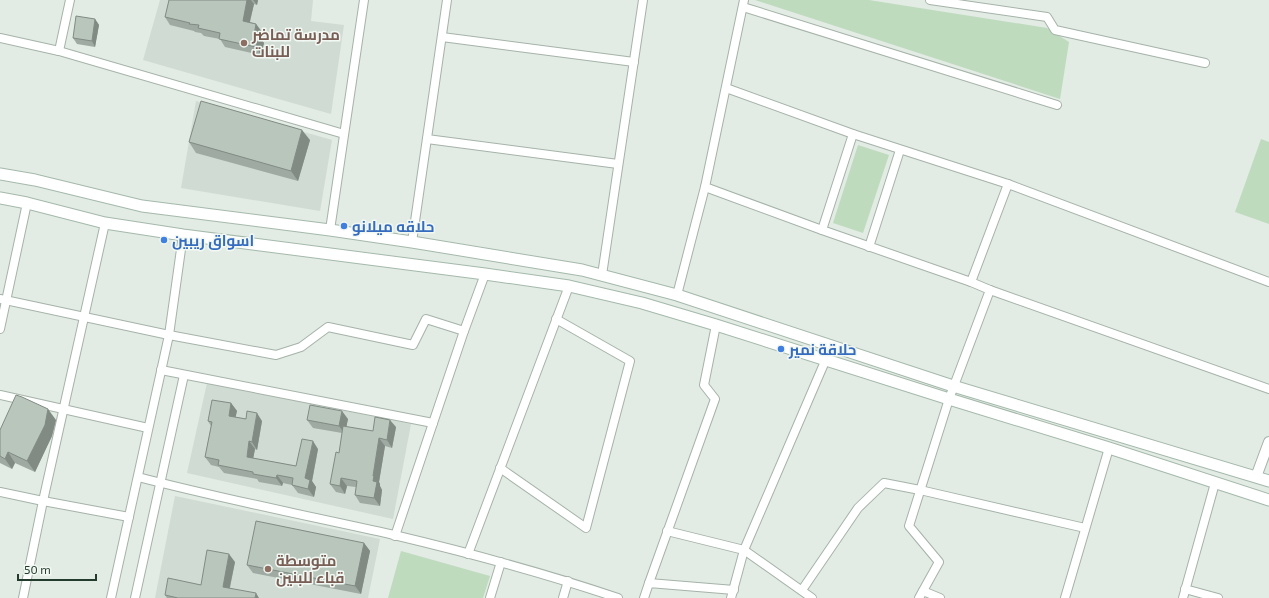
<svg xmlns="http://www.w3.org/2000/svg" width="1269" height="598" font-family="'Exo 2',Cairo,sans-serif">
  <rect width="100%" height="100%" fill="#e2ebe4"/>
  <g fill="#d0dbd3">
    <path d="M 160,0 L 313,0 L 311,21 L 344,25 L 331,114 L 143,60 Z"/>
    <path d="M 196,101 L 332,140 L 320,211 L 181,188 Z"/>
    <path d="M 207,383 L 411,424 L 393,519 L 187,473 Z"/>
    <path d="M 175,496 L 380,539 L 368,598 L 155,598 Z"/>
  </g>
  <g fill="#bedbbd">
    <path d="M 755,0 L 869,0 L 1047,28 L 1069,42 L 1060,99 Z"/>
    <path d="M 1261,139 L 1269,142 L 1269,224 L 1235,212 Z"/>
    <path d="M 858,145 L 889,155 L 863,233 L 833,223 Z"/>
    <path d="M 401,551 L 490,576 L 483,598 L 388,598 Z"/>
  </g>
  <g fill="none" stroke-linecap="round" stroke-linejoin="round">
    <defs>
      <g id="minor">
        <path d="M 930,0 L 1047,17 L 1055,30 L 1205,63"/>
        <path d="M 743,7 L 1057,105"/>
        <path d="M 442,37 L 634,62"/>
        <path d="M 0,38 L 59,51 L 344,134"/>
        <path d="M 59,51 L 70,0"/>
        <path d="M 726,88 L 853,134 L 1008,184 L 1269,282"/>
        <path d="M 427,139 L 618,164"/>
        <path d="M 705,187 L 822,230 L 971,282 L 990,290 L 1269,389"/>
        <path d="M 330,230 L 364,0"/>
        <path d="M 822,230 L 853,134"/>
        <path d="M 412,242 L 447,0"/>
        <path d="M 869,247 L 900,150"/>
        <path d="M 602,275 L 643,0"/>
        <path d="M 971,282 L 1008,184"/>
        <path d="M 677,295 L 705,187 L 744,0"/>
        <path d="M 0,299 L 169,335 L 276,355 L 301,347 L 328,327 L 413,345 L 426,319 L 464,331"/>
        <path d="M 0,329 L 27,203"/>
        <path d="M 161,370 L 433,423"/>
        <path d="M 0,395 L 148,428"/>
        <path d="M 500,468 L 586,528 L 630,361 L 556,319"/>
        <path d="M 138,477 C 222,499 309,516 394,535 C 470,553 544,573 618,598"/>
        <path d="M 0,492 L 43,501 L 129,517"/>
        <path d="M 667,531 L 744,550 L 812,598"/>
        <path d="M 395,536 L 464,331 L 485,274"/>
        <path d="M 468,554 L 569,286"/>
        <path d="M 649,583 L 715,399 L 704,385 L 716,325"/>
        <path d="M 1185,589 L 1218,598"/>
        <path d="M 802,590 L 858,508 L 884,483 L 920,490 L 1085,528"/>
        <path d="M 923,591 L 940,598"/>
        <path d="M 23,598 L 43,501 L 105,223"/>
        <path d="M 111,598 L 169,335 L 183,235"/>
        <path d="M 135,598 L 184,375"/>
        <path d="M 490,598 L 501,562"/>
        <path d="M 563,598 L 568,581"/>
        <path d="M 644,598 L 649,583 L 734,590"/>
        <path d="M 731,598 L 744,550 L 826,359"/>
        <path d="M 919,598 L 939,562 L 909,526 L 949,399 L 990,290"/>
        <path d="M 1065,598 L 1109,448"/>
        <path d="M 1183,598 L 1215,483"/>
      </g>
      <path id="tertiary" d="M 1256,477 L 1269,442"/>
      <g id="secondary">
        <path d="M 0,174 L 35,180 L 142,206 L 330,230 L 412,242 L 582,270 L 677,295 L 953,386 L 1269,481"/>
        <path d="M 0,198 L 27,203 L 105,223 L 183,235 L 485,274 L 569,286 L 642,303 L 716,325 L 949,399 L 1109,448 L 1269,500"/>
      </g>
    </defs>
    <use href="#minor" stroke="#a5b3a9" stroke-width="10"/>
    <use href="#tertiary" stroke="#a5b3a9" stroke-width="12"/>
    <use href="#secondary" stroke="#a4b9ab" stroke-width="13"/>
    <use href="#minor" stroke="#fff" stroke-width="8"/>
    <use href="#tertiary" stroke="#fff" stroke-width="10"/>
    <use href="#secondary" stroke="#fff" stroke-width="11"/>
  </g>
  <g fill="#9eaaa2">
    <path d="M 169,0 L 258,0 L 257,5 L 254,4 L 250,22 L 256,24 L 262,32 L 261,39 L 264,43 L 261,55 L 225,47 L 220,39 L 204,36 L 201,33 L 195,32 L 194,31 L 170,25 L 165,17 Z"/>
    <path d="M 95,19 L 99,25 L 95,47 L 77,44 L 73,38 Z"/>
    <path d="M 310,140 L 298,181 L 196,153 L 189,142 Z"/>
    <path d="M 231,403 L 237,411 L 235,417 L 246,419 L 262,421 L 257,450 L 255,449 L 253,458 L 296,466 L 318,449 L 312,481 L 316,487 L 314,497 L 298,493 L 292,485 L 283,483 L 282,486 L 259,482 L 257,479 L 224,473 L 219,467 L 211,465 L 205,457 L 211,426 L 208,421 Z"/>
    <path d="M 348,419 L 346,427 L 373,431 L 396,427 L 392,448 L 385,446 L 379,482 L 380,484 L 380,486 L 382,490 L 380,506 L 360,503 L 355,495 L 356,487 L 347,486 L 345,494 L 336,492 L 330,484 L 339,453 L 342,433 L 313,428 L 307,420 Z"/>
    <path d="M 56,420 L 52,436 L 35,472 L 15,463 L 12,469 L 0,463 L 0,430 Z"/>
    <path d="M 364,543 L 370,551 L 361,594 L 253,573 L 247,565 Z"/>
    <path d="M 235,562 L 230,588 L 259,598 L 167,598 L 165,595 L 201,585 Z"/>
  </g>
  <g fill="#818b84">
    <path d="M 247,0 L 251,0 L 254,4 L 248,29 L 243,21 Z"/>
    <path d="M 253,0 L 258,0 L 257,5 Z"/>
    <path d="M 95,19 L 99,25 L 95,47 L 92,41 Z"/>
    <path d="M 256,24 L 262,32 L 261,39 L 264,43 L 261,55 L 256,47 L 254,35 Z"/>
    <path d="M 302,130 L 310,140 L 298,181 L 291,171 Z"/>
    <path d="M 231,403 L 237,411 L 234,424 L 229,416 Z"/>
    <path d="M 48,409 L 56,420 L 52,436 L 35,472 L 27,461 Z"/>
    <path d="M 342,411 L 348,419 L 345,434 L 339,426 Z"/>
    <path d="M 257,413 L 262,421 L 257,450 L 252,442 Z"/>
    <path d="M 390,420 L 396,427 L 392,448 L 387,440 Z"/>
    <path d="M 379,438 L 385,446 L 379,482 L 380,484 L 380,486 L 382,490 L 380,506 L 374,498 L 373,476 Z"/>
    <path d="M 249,441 L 255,449 L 252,465 L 247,457 Z"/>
    <path d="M 313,441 L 318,449 L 312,481 L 316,487 L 314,497 L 308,489 L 305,478 Z"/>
    <path d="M 8,452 L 15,463 L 12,469 L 5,459 Z"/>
    <path d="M 277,475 L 283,483 L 282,486 L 276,478 Z"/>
    <path d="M 341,478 L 347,486 L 345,494 L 340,486 Z"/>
    <path d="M 364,543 L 370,551 L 361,594 L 355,586 Z"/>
    <path d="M 229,554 L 235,562 L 228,595 L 223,587 Z"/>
    <path d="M 256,593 L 259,598 L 255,598 Z"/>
  </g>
  <g fill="#b8c6bc" stroke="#818b84">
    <path d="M 169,0 L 247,0 L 243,21 L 256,24 L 254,35 L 258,36 L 256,47 L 219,39 L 220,33 L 198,28 L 199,25 L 189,24 L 190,23 L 165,17 Z"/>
    <path d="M 76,16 L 95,19 L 92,41 L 73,38 Z"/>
    <path d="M 201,101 L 302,130 L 291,171 L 189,142 Z"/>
    <path d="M 16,395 L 22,397 L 48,409 L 45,425 L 27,461 L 8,452 L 5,459 L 0,456 L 0,430 Z"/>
    <path d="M 212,400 L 231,403 L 229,416 L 246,419 L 247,411 L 257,413 L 252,442 L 249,441 L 247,457 L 296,466 L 302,439 L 313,441 L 305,478 L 310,480 L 308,489 L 292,485 L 293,478 L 277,475 L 276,478 L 253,474 L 253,472 L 218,465 L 219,460 L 205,457 L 212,422 L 208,421 Z"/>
    <path d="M 310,405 L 342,411 L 339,426 L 307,420 Z"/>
    <path d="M 375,417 L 390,420 L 387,440 L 379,438 L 373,476 L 374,476 L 373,481 L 377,482 L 374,498 L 355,495 L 357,481 L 341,478 L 340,486 L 330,484 L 336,452 L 339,453 L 343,426 L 373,431 Z"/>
    <path d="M 256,521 L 364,543 L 355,586 L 247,565 Z"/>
    <path d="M 207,550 L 229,554 L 223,587 L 256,593 L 255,598 L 178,598 L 165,595 L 168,578 L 201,585 Z"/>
  </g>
  <g fill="#8d6e63" stroke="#f2f8f3" stroke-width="1.5">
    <circle cx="244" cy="43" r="4"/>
    <circle cx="268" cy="569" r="4"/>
  </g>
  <g fill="#3f7fe0" stroke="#f2f8f3" stroke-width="1.5">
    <circle cx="344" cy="226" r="4"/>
    <circle cx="164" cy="240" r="4"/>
    <circle cx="781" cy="349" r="4"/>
  </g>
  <g text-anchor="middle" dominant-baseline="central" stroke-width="3" stroke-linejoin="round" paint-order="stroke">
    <g font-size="15" font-weight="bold" fill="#785e54" stroke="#f2f8f3" text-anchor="start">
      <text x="252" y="34">مدرسة تماضر<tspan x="252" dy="17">للبنات</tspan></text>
      <text x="276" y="560">متوسطة<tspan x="276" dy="17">قباء للبنين</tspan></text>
    </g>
    <g font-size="15" font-weight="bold" fill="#366cbe" stroke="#f2f8f3" text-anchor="start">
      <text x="352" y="226">حلاقه ميلانو</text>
      <text x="172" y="240">اسواق ريبين</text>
      <text x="789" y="349">حلاقة نمير</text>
    </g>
  </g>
  <path d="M18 574v6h78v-6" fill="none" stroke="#233b2d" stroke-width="2"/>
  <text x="24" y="574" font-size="12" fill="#233b2d" stroke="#f2f8f3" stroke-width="3" paint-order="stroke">50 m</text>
</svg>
